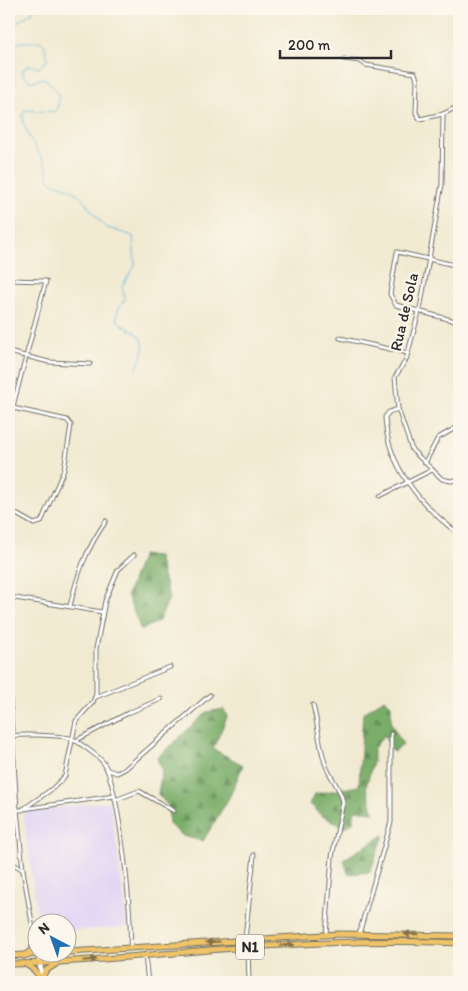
<svg xmlns="http://www.w3.org/2000/svg" width="468" height="991" font-family="Itim,sans-serif">
  <defs>
    <pattern id="forest-firs" width="22" height="20" patternUnits="userSpaceOnUse" patternTransform="scale(1.25)"><rect width="22" height="20" fill="#7aad69"/><path d="M5 1l3.5 6h-7zM16 11l3.5 6h-7z" fill="#648d57"/></pattern>
  </defs>
  <rect width="100%" height="100%" fill="#fbf7ec"/>
  <filter id="ink" filterUnits="userSpaceOnUse"><feTurbulence type="fractalNoise" baseFrequency=".02" numOctaves="2"/><feDisplacementMap in="SourceGraphic" scale="10" xChannelSelector="R" yChannelSelector="G"/><feConvolveMatrix kernelMatrix="1 2 1 2 8 2 1 2 1" color-interpolation-filters="sRGB"/></filter>
  <filter id="wash" filterUnits="userSpaceOnUse"><feTurbulence type="fractalNoise" baseFrequency=".0096" numOctaves="4" result="noise"/><feDisplacementMap in="SourceGraphic" scale="20" xChannelSelector="R" yChannelSelector="G"/><feGaussianBlur stdDeviation="1.12" result="paint"/><feColorMatrix in="noise" values="0 0 0 0 0 0 0 0 0 0 0 0 0 0 0 0 0 1.4 0 .05"/><feComposite in="paint" operator="in"/></filter>
  <g filter="url(#wash)">
    <rect width="100%" height="100%" fill="#f1ead1"/>
    <path fill="#dfd4f5" d="M 110,801 L 128,927 L 68,931 L 68,924 L 38,923 L 23,812 Z"/>
    <g fill="url(#forest-firs)" stroke="#526c4a">
      <path d="M 142,555 L 158,557 L 169,598 L 159,621 L 141,630 L 127,595 Z"/>
      <path d="M 384,699 L 391,705 L 391,723 L 403,745 L 393,752 L 384,735 L 373,749 L 373,762 L 366,787 L 374,812 L 355,810 L 353,822 L 345,828 L 321,815 L 310,804 L 315,794 L 359,786 L 363,713 Z"/>
      <path d="M 224,709 L 227,717 L 213,749 L 243,765 L 230,796 L 203,841 L 183,836 L 169,824 L 168,806 L 158,794 L 162,771 L 157,758 L 207,712 Z"/>
      <path d="M 384,835 L 370,872 L 348,874 L 344,859 Z"/>
    </g>
    <g fill="none" stroke-linecap="round" stroke-linejoin="round">
      <path stroke="#5dafd8" stroke-width="1" d="M 33,9 L 32,13 C 20,20 10,24 12,40 L 15,43 L 39,41 L 44,44 L 48,59 L 39,68 L 31,65 L 23,69 L 23,74 L 30,82 L 44,78 C 55,87 65,99 54,112 L 25,110 C 15,121 42,155 46,167 C 48,172 47,177 51,182 L 68,188 L 79,195 L 105,227 L 133,236 L 135,266 L 122,286 L 125,299 C 100,332 139,322 143,343 C 145,351 139,362 137,369"/>
    </g>
  </g>
  <g filter="url(#ink)">
    <g fill="none" stroke-linecap="round" stroke-linejoin="round">
      <defs>
        <g id="minor">
          <path d="M 344,59 L 360,61 L 366,65 L 415,73 L 417,80 L 416,113 L 420,119 L 443,114 L 459,106"/>
          <path d="M 443,114 L 442,184 L 421,304 L 406,360 L 395,377 L 398,409 L 412,450 L 442,479 L 451,481 L 459,479"/>
          <path d="M 459,266 L 397,252 L 390,294 L 396,305 L 459,322"/>
          <path d="M 9,280 L 46,281 L 9,421"/>
          <path d="M 340,338 L 408,353"/>
          <path d="M 9,352 L 49,362 L 90,364"/>
          <path d="M 398,409 L 389,412 L 385,417 C 387,466 421,506 459,534"/>
          <path d="M 425,463 L 438,438 L 459,426"/>
          <path d="M 380,496 L 432,470"/>
          <path d="M 9,510 L 34,524 L 41,522 L 64,470 L 71,425 L 67,420 L 13,408"/>
          <path d="M 9,597 L 102,612"/>
          <path d="M 70,606 C 78,572 86,550 106,521"/>
          <path d="M 9,654 L 10,644"/>
          <path d="M 9,684 L 17,810 L 23,870 L 42,982"/>
          <path d="M 96,697 L 170,667"/>
          <path d="M 313,705 C 318,724 319,745 325,763 C 329,777 341,788 343,802 L 332,857 L 326,935"/>
          <path d="M 9,736 C 23,734 55,735 70,738 C 75,739 99,757 103,762 C 119,784 133,919 130,949"/>
          <path d="M 75,741 L 128,713 L 161,699"/>
          <path d="M 108,770 L 117,773 L 125,769 L 210,695"/>
          <path d="M 115,800 L 139,791 L 174,811"/>
          <path d="M 23,809 L 114,796"/>
          <path d="M 17,810 L 22,810 L 52,789 L 65,776 L 76,721 L 93,702 L 96,694 L 96,649 L 105,601 L 118,570 L 134,555"/>
          <path d="M 9,861 L 23,870"/>
          <path d="M 359,934 L 391,822 L 391,734"/>
          <path d="M 245,939 L 254,855"/>
          <path d="M 248,948 L 249,982"/>
          <path d="M 40,954 L 42,974"/>
          <path d="M 145,956 L 148,982"/>
        </g>
        <g id="primary">
          <path d="M 9,956 L 339,934 L 459,936"/>
          <path d="M 24,956 L 32,950 L 35,938"/>
          <path d="M 9,964 C 72,963 135,956 198,951 C 285,944 372,939 459,943"/>
          <path d="M 27,965 L 33,969 L 41,978"/>
          <path d="M 42,979 L 45,971 L 56,964"/>
        </g>
      </defs>
      <use href="#minor" stroke="#706e65" stroke-width="5"/>
      <use href="#primary" stroke="#706e65" stroke-width="7"/>
      <use href="#minor" stroke="#fff" stroke-width="3"/>
      <use href="#primary" stroke="#efc469" stroke-width="5"/>
    </g>
    <defs><path id="oneway-solid" d="M-6-.8H1V-3.2L6.5 0L1 3.2V.8H-6Z" transform="scale(1.25)"/></defs>
    <g fill="#837047">
      <use href="#oneway-solid" transform="translate(411 934) rotate(-179)"/>
      <use href="#oneway-solid" transform="translate(213 942) rotate(176)"/>
      <use href="#oneway-solid" transform="translate(287 945) rotate(-4)"/>
      <use href="#oneway-solid" transform="translate(90 960) rotate(-5)"/>
    </g>
  </g>
  <g text-anchor="middle" dominant-baseline="central" stroke-width="4.5" stroke-linejoin="round" paint-order="stroke">
    <rect fill="#fbf7ec" stroke="#696865" stroke-width="1" x="236" y="934.5" width="28" height="25" rx="4"/>
    <g font-size="15" font-weight="bold" fill="#2b2b2b">
      <text x="250" y="947">N1</text>
    </g>
    <g font-size="16" fill="#2b2b2b" stroke="#fbf7ec">
      <text transform="translate(404 312) rotate(-77)">Rua de Sola</text>
    </g>
  </g>
  <rect width="468" height="991" fill="none" stroke="#fbf7ec" stroke-width="30"/>
  <g transform="translate(52 938) rotate(319)"><circle r="24" fill="#fbf7ec" stroke="#a8a59f"/>
  <path d="M0-4L9 19L0 12L-9 19Z" fill="#1f6fb2"/>
  <text y="-8" font-size="14" font-weight="bold" text-anchor="middle" fill="#2b2b2b">N</text>
  </g>
  <path d="M280 50v8h111v-8" fill="none" stroke="#2b2b2b" stroke-width="2.5"/>
  <text x="288" y="50" font-size="15" fill="#2b2b2b" stroke="#fbf7ec" stroke-width="4" paint-order="stroke">200 m</text>
</svg>
